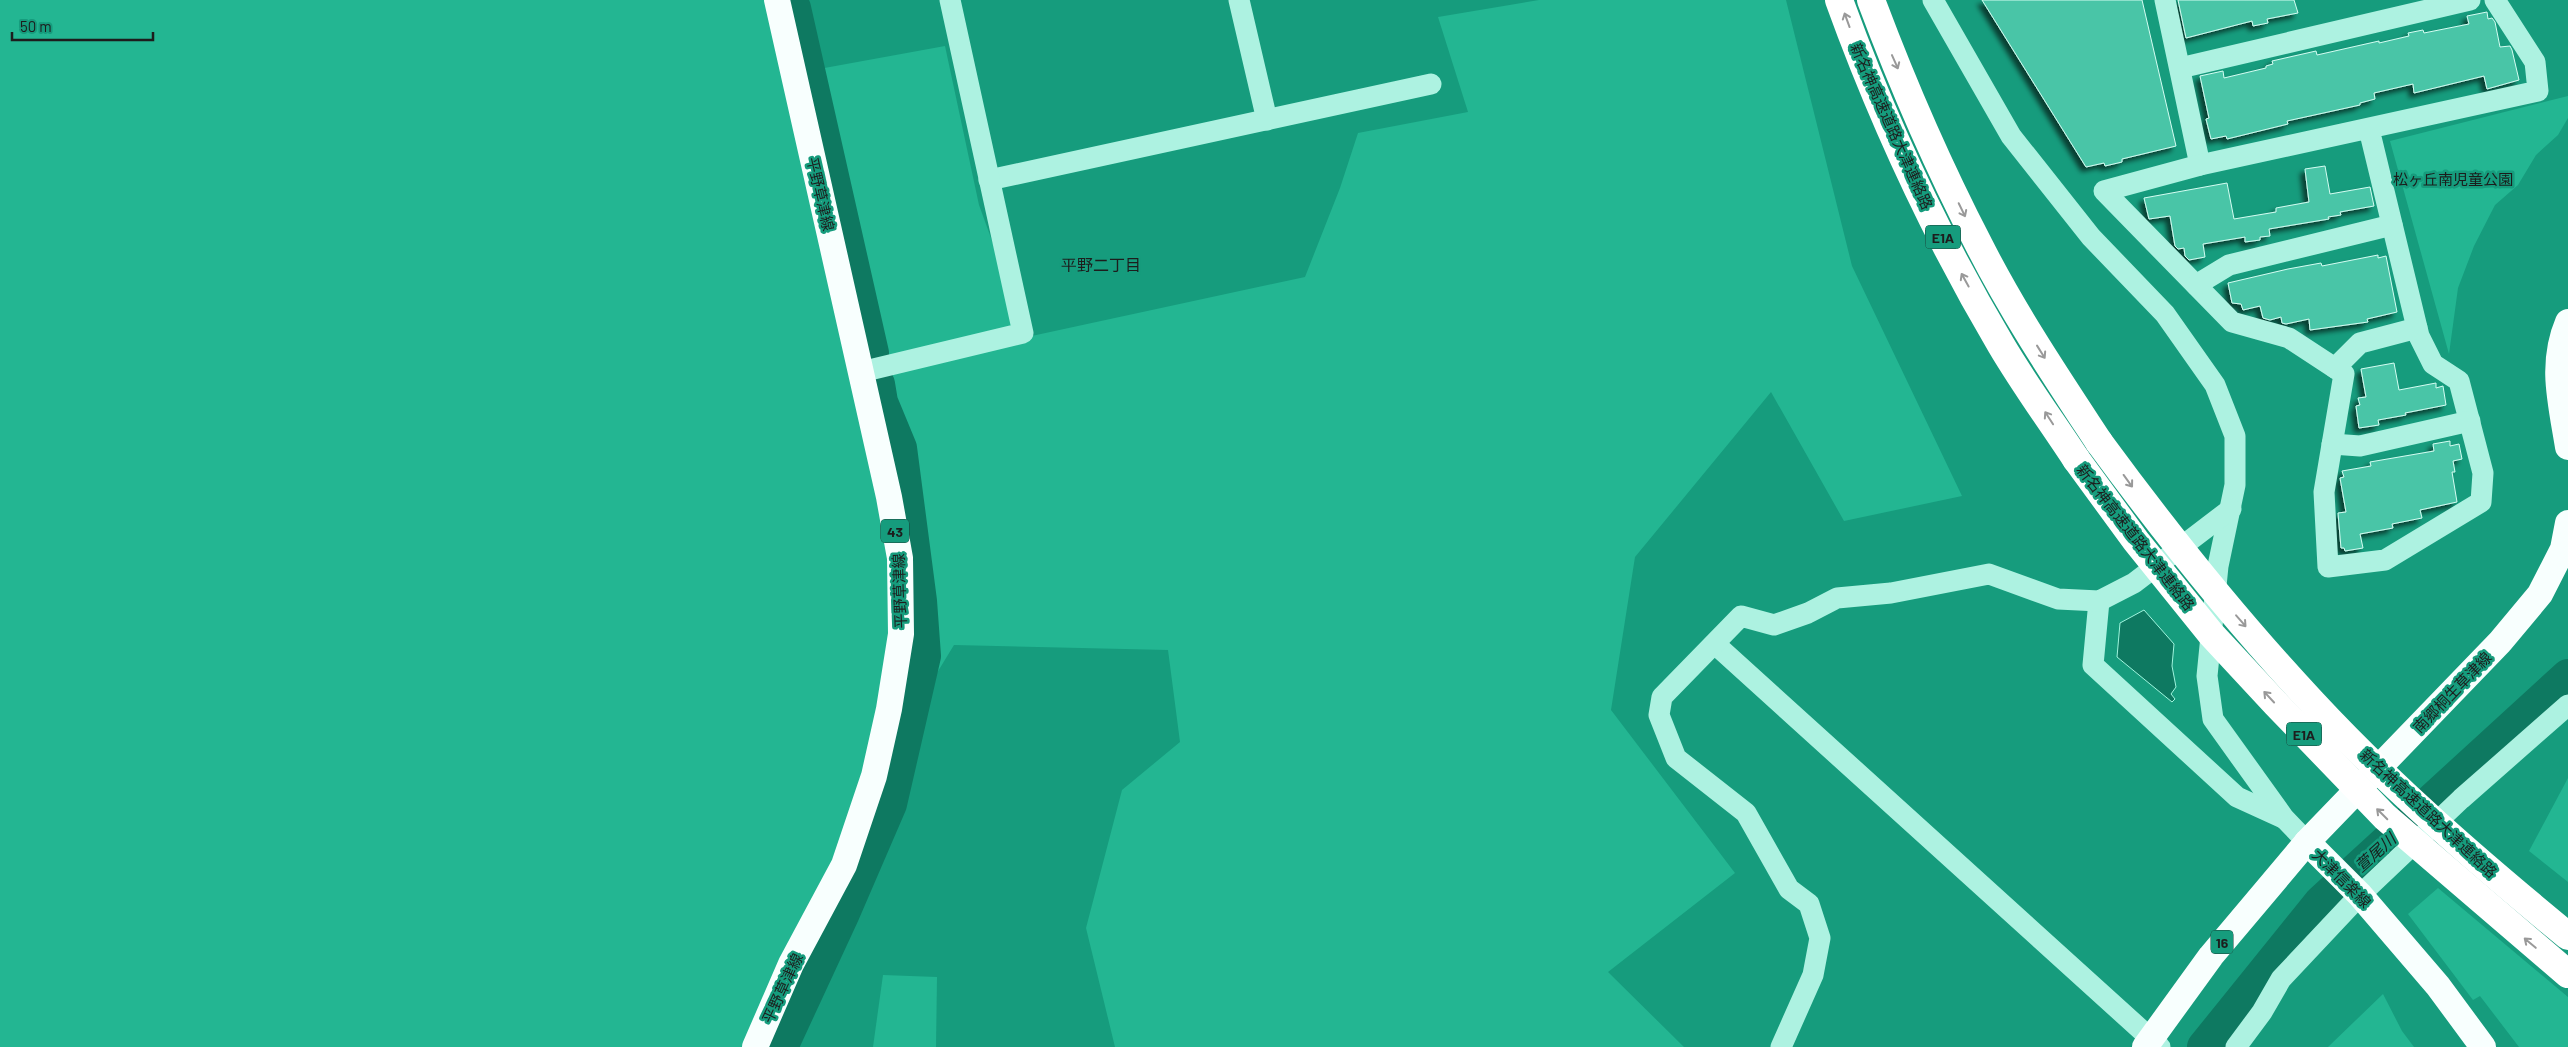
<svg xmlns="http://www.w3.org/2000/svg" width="2568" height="1047" font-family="Barlow,'Noto Sans JP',sans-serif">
  <defs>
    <filter id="shadow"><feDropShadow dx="-4.5" dy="4.5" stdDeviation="2.5" flood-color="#0009"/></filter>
  </defs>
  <rect width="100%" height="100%" fill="#169c7d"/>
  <g fill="#23b692">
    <path d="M 0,0 L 781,0 L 797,73 L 945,46 L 979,205 L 1027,337 L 1305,277 L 1340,188 L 1358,133 L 1468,112 L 1438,17 L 1539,0 L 1786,0 L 1852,266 L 1962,496 L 1844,521 L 1771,392 L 1635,557 L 1611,710 L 1735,873 L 1608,972 L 1684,1047 L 1115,1047 L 1086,928 L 1122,790 L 1180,742 L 1168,650 L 954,645 L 874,776 L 765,1047 L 0,1047 Z"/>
    <path d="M 2568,96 L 2568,118 L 2558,135 L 2536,155 L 2518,185 L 2495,205 L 2474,246 L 2458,288 L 2449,354 L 2390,141 Z"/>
    <path d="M 2568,778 L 2568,882 L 2529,851 Z"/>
    <path d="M 2438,888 L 2568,997 L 2568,1047 L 2519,1047 L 2480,996 L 2473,1000 L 2408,914 Z"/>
    <path d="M 883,975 L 937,977 L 936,1047 L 873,1047 Z"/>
    <path d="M 2383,994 L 2402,1031 L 2414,1047 L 2328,1047 Z"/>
  </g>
  <path fill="#0e7961" stroke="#9ff5de" d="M 2144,610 L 2174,644 L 2172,666 L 2176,687 L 2171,694 L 2175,699 L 2172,702 L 2117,657 L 2120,623 Z"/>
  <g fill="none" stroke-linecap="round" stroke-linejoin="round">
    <g stroke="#0e7961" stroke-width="34">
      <path d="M 794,8 L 872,353"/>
      <path d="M 781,1047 L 843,913 L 890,804 L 924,656 L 920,601 L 900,448 L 881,402 L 878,384"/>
      <path d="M 2204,1047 L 2321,902 L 2568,676"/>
    </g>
  </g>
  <g fill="#48c5a7" stroke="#d4fdf2" filter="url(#shadow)">
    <path d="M 1982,0 L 2142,0 L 2176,146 L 2122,159 L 2122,162 L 2105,166 L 2104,163 L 2086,167 Z"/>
    <path d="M 2178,0 L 2294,0 L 2298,13 L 2267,19 L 2268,23 L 2253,26 L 2252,21 L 2186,38 Z"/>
    <path d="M 2487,12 L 2488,19 L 2492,18 L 2495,22 L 2500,47 L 2510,46 L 2512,50 L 2519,80 L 2487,89 L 2484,76 L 2414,93 L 2413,84 L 2374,93 L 2375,99 L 2360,103 L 2360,105 L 2287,121 L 2288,124 L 2227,139 L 2226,136 L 2211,139 L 2206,119 L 2209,118 L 2200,76 L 2223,71 L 2224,78 L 2266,68 L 2266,66 L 2273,64 L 2272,61 L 2316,51 L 2317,55 L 2379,41 L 2379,43 L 2409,36 L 2408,33 L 2423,30 L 2424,33 L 2469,24 L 2467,16 Z"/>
    <path d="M 2325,166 L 2330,194 L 2370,187 L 2374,206 L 2340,212 L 2341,215 L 2328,217 L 2329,219 L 2269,229 L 2270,236 L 2260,237 L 2260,240 L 2245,242 L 2245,237 L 2203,244 L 2205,257 L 2189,260 L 2185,256 L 2184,248 L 2178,249 L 2175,246 L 2170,216 L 2149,219 L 2144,198 L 2227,183 L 2234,219 L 2276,212 L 2276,208 L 2309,202 L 2305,169 Z"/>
    <path d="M 2378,255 L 2378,258 L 2386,256 L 2397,312 L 2367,319 L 2368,322 L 2310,330 L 2309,319 L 2286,324 L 2282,323 L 2281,317 L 2270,320 L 2263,318 L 2260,306 L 2243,310 L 2241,304 L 2232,303 L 2228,283 L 2288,269 L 2321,263 L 2322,266 Z"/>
    <path d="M 2394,363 L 2399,390 L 2436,383 L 2436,388 L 2443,386 L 2446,405 L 2405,413 L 2406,415 L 2378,420 L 2379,425 L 2359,428 L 2356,406 L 2360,405 L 2358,398 L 2366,397 L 2361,369 Z"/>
    <path d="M 2450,441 L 2450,446 L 2459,444 L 2462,459 L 2453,461 L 2455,472 L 2452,472 L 2457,502 L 2420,510 L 2422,518 L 2392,524 L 2393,528 L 2360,534 L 2363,548 L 2345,551 L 2344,548 L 2341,548 L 2338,513 L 2346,512 L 2340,478 L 2344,477 L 2342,471 L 2371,466 L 2370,462 L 2434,451 L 2433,444 Z"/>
  </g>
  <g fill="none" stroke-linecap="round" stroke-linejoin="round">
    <g stroke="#adf2e1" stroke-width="21">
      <path d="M 1239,0 L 1267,120"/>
      <path d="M 1933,0 L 2011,136 L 2091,237 L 2165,314 L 2215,385 L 2235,436 L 2235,485 L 2218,566 L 2207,676 L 2213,719 L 2284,818 L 2307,842"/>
      <path d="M 2165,0 L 2200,165"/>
      <path d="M 2180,68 L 2470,0"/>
      <path d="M 2369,129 L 2419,336 L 2433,364 L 2459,381 L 2483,473 L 2481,502 L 2385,560 L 2328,567 L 2324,492 L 2344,374 L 2289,338 L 2232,322 L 2104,191 L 2200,165 L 2538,91 L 2535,62 L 2495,0"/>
      <path d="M 989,180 L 1431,84"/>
      <path d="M 2196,285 L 2229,265 L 2392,225"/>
      <path d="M 2335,368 L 2360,343 L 2417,328"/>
      <path d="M 861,372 L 1023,333 L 950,0"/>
      <path d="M 2332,444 L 2360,446 L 2470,421"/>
      <path d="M 2099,601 L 2093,665 L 2237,797 L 2283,818"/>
      <path d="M 1715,644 L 2160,1047"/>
      <path d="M 1781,1047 L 1813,975 L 1820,938 L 1809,904 L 1789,889 L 1746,813 L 1676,758 L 1659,715 L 1662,697 L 1741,616 L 1774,625 L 1808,613 L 1837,598 L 1891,593 L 1989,574 L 2058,599 L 2099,601 L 2134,583 L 2231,509"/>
      <path d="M 2236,1047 L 2262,1012 L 2281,979 L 2360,895 L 2461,799 L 2568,705"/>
    </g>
    <g stroke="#f8fffe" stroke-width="26">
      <path d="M 2568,322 C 2550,364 2561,403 2568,447"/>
      <path d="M 2307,842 L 2360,895 L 2438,986 L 2483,1047"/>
      <path d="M 755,1047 L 791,964 L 844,865 L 874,776 L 889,709 L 901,634 L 900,558 L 889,497 L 777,0"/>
      <path d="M 2145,1047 L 2211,956 L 2307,842 L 2500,642 L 2540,594 L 2563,549 L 2568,523"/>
    </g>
    <g stroke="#fff" stroke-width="28">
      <path d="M 1839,0 C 1882,119 1937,237 2001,345 C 2024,384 2051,421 2076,459"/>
      <path d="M 1871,0 C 1902,83 1938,166 1979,245 C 2014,314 2057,378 2099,442"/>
    </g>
    <g stroke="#fff" stroke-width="28">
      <path d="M 2099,442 C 2165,532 2235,620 2312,702 C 2390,786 2479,863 2568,936"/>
      <path d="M 2076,459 L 2136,541 L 2211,634 L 2276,704 L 2385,817 L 2568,974"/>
    </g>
  </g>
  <defs><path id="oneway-shaft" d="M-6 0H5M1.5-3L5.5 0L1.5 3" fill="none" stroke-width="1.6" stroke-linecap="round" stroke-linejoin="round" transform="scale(1.25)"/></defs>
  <g stroke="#999">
    <use href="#oneway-shaft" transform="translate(1847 20) rotate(-110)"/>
    <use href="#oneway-shaft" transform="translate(1895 62) rotate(66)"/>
    <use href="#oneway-shaft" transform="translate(1962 210) rotate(64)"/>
    <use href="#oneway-shaft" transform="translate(1965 280) rotate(-119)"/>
    <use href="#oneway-shaft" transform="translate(2041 352) rotate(58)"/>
    <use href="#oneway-shaft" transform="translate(2049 418) rotate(-123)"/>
    <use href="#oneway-shaft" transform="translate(2128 481) rotate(54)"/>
    <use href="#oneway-shaft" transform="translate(2241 621) rotate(49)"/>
    <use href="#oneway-shaft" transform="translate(2269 697) rotate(-133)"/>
    <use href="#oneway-shaft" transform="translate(2382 814) rotate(-135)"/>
    <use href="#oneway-shaft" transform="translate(2530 943) rotate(-140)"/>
  </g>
  <g text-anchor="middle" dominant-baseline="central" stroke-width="5" stroke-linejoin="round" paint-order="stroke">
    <g fill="#169c7d" stroke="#1b433a" stroke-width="1">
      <rect x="1925.5" y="225.5" width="35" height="23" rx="4"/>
      <rect x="881" y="519.5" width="28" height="23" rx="4"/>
      <rect x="2286.5" y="722.5" width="35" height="23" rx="4"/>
      <rect x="2211" y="930.5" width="22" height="23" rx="4"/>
    </g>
    <g font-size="14" font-weight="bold" fill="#1d1d1d">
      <text x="1943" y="237">E1A</text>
      <text x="895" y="531">43</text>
      <text x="2304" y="734">E1A</text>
      <text x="2222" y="942">16</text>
    </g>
    <g font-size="15" fill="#1d1d1d" stroke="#169c7d">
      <text transform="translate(1892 126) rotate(66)">新名神高速道路大津連絡路</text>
      <text transform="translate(821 194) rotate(77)">平野草津線</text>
      <text transform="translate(2136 537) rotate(52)">新名神高速道路大津連絡路</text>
      <text transform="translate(899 591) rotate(-92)">平野草津線</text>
      <text transform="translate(2452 692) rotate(-46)">南郷桐生草津線</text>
      <text transform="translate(2429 813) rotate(43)">新名神高速道路大津連絡路</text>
      <text transform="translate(2342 878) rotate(45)">大津信楽線</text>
      <text transform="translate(782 988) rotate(-65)">平野草津線</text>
    </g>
    <g font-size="15" fill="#1b1d1c" stroke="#169c7d">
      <text x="2453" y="179">松ヶ丘南児童公園</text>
    </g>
    <g font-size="16" fill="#1d1d1d" stroke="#169c7d">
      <text x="1101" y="264">平野二丁目</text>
    </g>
    <g font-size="16" font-style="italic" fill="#191d1c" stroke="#169c7d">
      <text transform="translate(2375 852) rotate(-42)">萱尾川</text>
    </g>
  </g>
  <path d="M12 32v8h141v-8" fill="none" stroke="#1d1d1d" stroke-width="2.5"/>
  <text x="20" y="32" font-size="15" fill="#1d1d1d" stroke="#169c7d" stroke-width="4" paint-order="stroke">50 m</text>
</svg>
